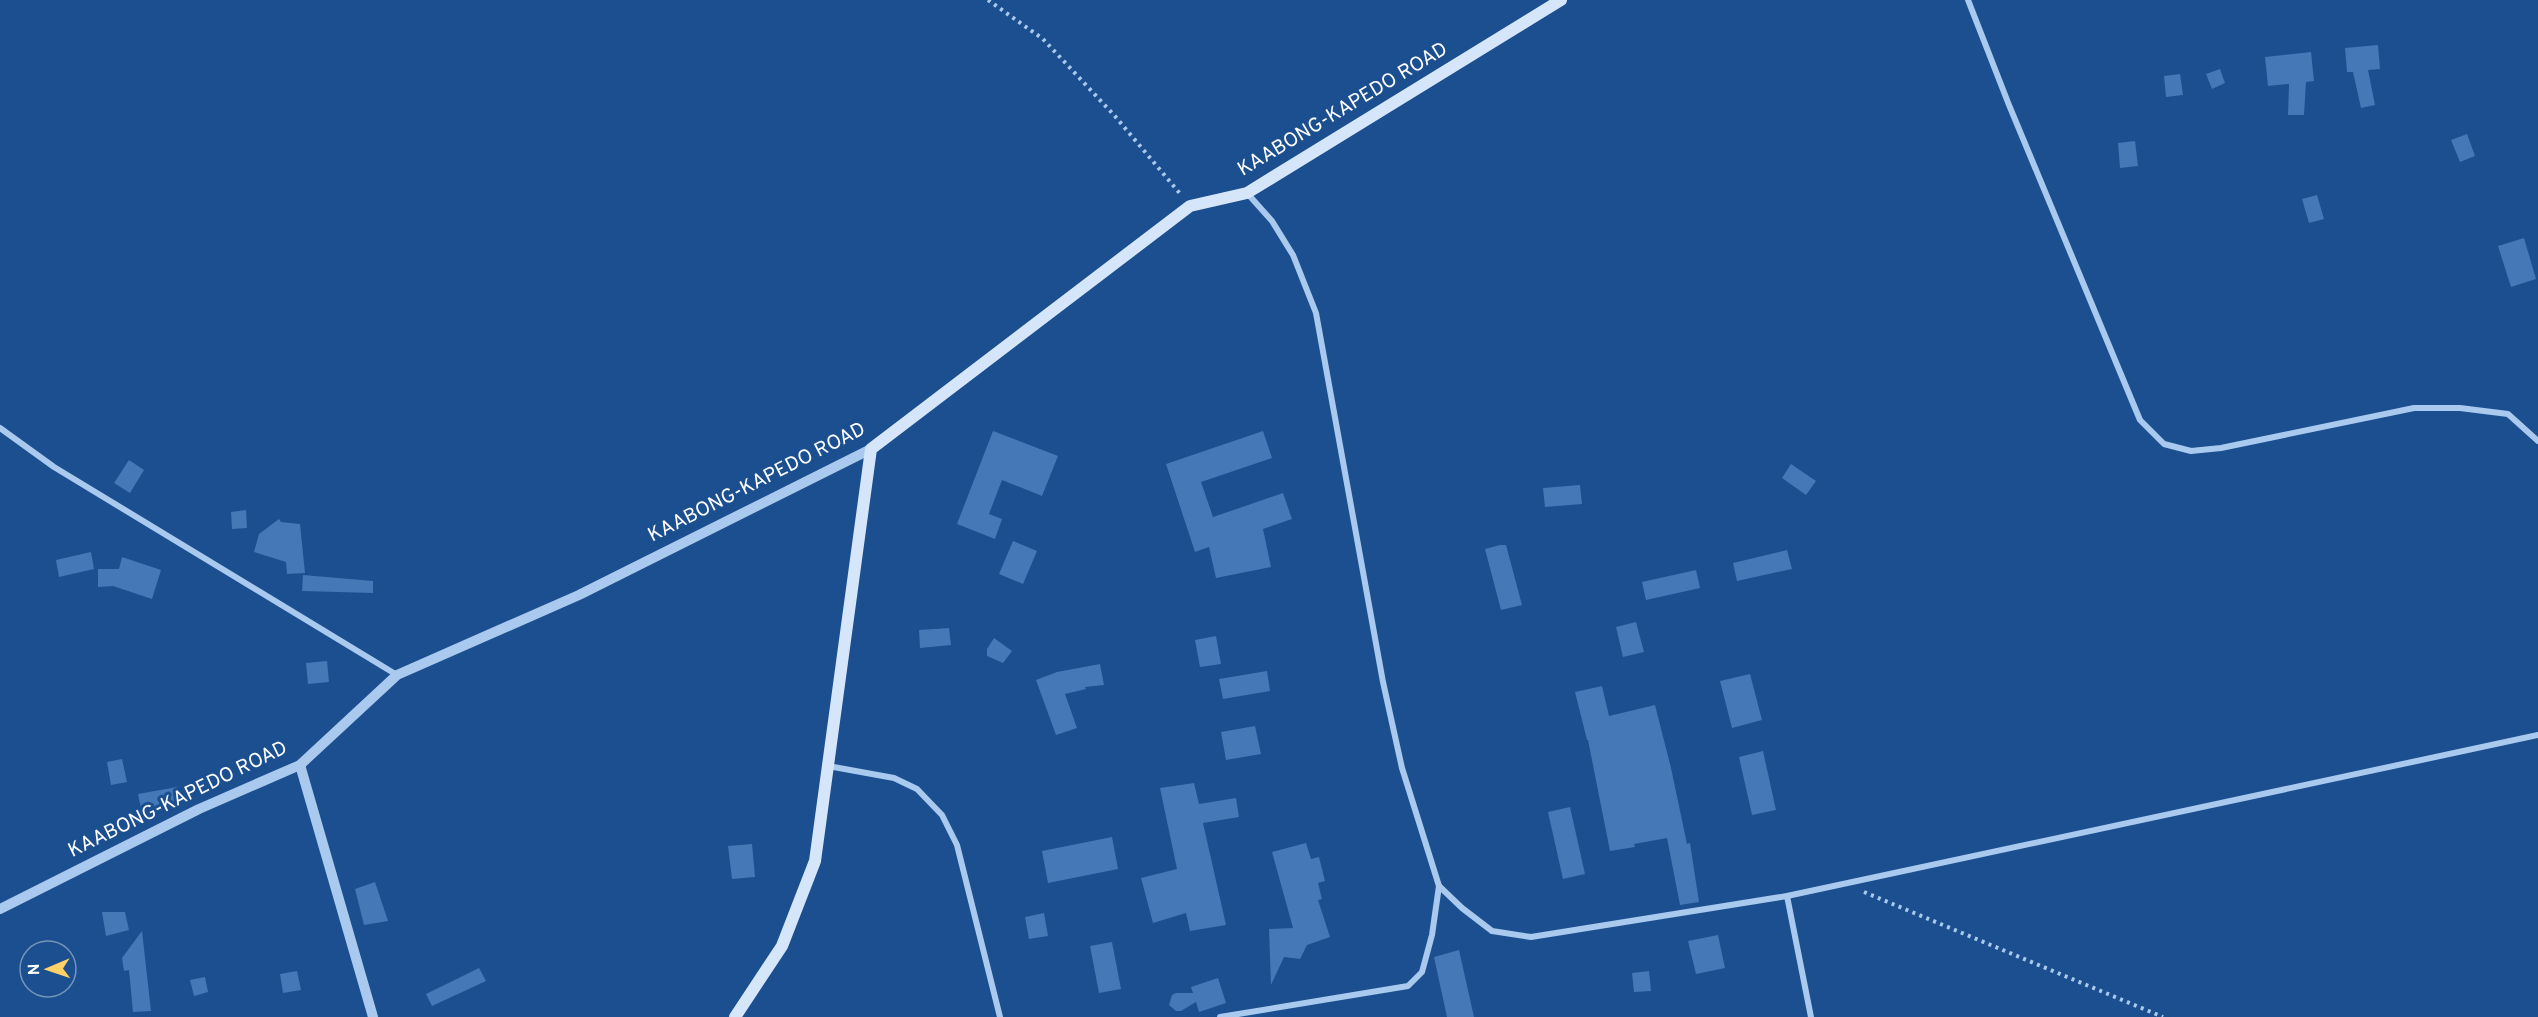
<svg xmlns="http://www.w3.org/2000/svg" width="2538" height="1017" font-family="Overpass,sans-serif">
  <rect width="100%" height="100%" fill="#1b4f8f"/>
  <g fill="#4478b7">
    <path d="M 2378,45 L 2380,69 L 2368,70 L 2375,105 L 2361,108 L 2353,72 L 2347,72 L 2345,48 Z"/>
    <path d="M 2311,52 L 2314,81 L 2306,82 L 2304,115 L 2288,115 L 2289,84 L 2268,86 L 2265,57 Z"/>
    <path d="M 2220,69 L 2225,83 L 2212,89 L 2206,74 Z"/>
    <path d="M 2180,74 L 2183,95 L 2166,97 L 2164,76 Z"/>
    <path d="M 2467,134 L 2475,156 L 2460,162 L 2451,140 Z"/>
    <path d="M 2135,141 L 2138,166 L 2120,168 L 2118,143 Z"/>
    <path d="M 2317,195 L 2324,219 L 2309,223 L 2302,199 Z"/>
    <path d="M 2524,238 L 2536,279 L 2511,287 L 2498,246 Z"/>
    <path d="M 993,431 L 1058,456 L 1042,496 L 1002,480 L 989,514 L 1002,519 L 995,539 L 957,524 Z"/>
    <path d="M 1263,431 L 1272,458 L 1201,482 L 1213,517 L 1283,493 L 1292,519 L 1263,529 L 1271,567 L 1216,578 L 1209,547 L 1195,552 L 1166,464 Z"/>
    <path d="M 129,460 L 144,470 L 130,493 L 114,483 Z"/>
    <path d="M 1791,464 L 1816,481 L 1806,495 L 1782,478 Z"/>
    <path d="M 1580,485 L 1582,504 L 1545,507 L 1543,488 Z"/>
    <path d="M 246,510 L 247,528 L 232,529 L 231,512 Z"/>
    <path d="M 279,519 L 281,522 L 300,524 L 305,573 L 287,574 L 286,562 L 254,552 L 259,534 Z"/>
    <path d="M 1013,541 L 1037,551 L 1023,584 L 999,574 Z"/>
    <path d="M 1500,545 L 1506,545 L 1522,605 L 1501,610 L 1485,549 Z"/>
    <path d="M 1787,550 L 1792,569 L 1737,581 L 1733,563 Z"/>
    <path d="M 91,552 L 94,569 L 59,577 L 56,560 Z"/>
    <path d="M 122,557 L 161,570 L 152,599 L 113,586 L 98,587 L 98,569 L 119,569 Z"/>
    <path d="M 1696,570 L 1700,588 L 1646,600 L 1642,582 Z"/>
    <path d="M 303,575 L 373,581 L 373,593 L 302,591 Z"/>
    <path d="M 1636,622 L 1644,652 L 1623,657 L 1616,627 Z"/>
    <path d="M 949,628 L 951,645 L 920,648 L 919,630 Z"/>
    <path d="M 1216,636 L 1221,664 L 1200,667 L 1195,640 Z"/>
    <path d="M 994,638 L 1012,651 L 1003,663 L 987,656 L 987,649 Z"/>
    <path d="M 327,661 L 329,682 L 308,684 L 306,663 Z"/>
    <path d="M 1100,664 L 1104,685 L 1085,687 L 1086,689 L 1065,694 L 1077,728 L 1056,735 L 1036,680 L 1057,672 Z"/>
    <path d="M 1267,671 L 1270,691 L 1223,699 L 1219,679 Z"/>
    <path d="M 1750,674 L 1762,720 L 1732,728 L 1720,681 Z"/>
    <path d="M 1602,686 L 1609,716 L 1655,705 L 1671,768 L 1687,844 L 1690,843 L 1699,902 L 1680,905 L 1667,838 L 1634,844 L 1635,847 L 1610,851 L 1588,740 L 1587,740 L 1575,692 Z"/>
    <path d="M 1255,726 L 1261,754 L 1226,760 L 1221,732 Z"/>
    <path d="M 1763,751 L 1776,810 L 1752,815 L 1739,757 Z"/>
    <path d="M 122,759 L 127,782 L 111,785 L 107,762 Z"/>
    <path d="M 1194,783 L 1199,804 L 1236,798 L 1239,817 L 1203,823 L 1226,925 L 1190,931 L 1186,913 L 1153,923 L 1141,878 L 1177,869 L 1160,788 Z"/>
    <path d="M 177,787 L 180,805 L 142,813 L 138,794 Z"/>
    <path d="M 1570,807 L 1585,874 L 1563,879 L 1548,812 Z"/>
    <path d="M 1112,837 L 1118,869 L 1048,883 L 1042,851 Z"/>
    <path d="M 1306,843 L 1311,859 L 1319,857 L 1325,881 L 1318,883 L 1322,899 L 1318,900 L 1330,937 L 1307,945 L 1300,959 L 1284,957 L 1271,985 L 1269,929 L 1293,928 L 1272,852 Z"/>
    <path d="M 752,844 L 755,877 L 732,879 L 728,846 Z"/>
    <path d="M 375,882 L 388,921 L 364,925 L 355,889 Z"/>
    <path d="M 102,912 L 125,912 L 129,930 L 106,936 Z"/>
    <path d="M 1044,913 L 1048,936 L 1029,939 L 1025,917 Z"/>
    <path d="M 142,931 L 151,1011 L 133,1012 L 129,970 L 124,971 L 122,958 Z"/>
    <path d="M 1718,935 L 1725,968 L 1696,974 L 1688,941 Z"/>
    <path d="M 1112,942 L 1121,989 L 1099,993 L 1090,946 Z"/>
    <path d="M 1459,950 L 1474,1017 L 1447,1017 L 1434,957 Z"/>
    <path d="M 479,968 L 486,981 L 432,1006 L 426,994 Z"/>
    <path d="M 297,971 L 301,990 L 283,993 L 280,974 Z"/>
    <path d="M 1649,971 L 1651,991 L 1634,992 L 1632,973 Z"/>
    <path d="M 205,977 L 208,992 L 194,996 L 190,980 Z"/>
    <path d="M 1218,978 L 1226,1003 L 1199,1012 L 1196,1002 L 1181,1011 L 1176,1011 L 1169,1005 L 1172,995 L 1176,993 L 1193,993 L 1191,987 Z"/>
  </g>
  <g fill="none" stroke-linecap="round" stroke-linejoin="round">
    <g stroke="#a9c9ee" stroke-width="4" stroke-dasharray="3 4.5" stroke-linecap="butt">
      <path d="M 988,0 L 1043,39 L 1114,115 L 1182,196"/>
      <path d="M 1864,892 L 2163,1017"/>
    </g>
    <g stroke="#a9c9ee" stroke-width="6">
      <path d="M 1968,0 L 2009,105 L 2140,420 L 2164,444 L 2191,451 L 2221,448 L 2414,408 L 2460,408 L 2508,414 L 2538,441"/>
      <path d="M 0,428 L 54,467 L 397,675"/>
      <path d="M 828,766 L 894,778 L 917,789 L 942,815 L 957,845 L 1000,1017"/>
      <path d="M 1439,886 L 1462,908 L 1492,931 L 1531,937 L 1787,896 L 2538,735"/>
      <path d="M 1787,896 L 1811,1017"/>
      <path d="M 1220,1017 L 1408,986 L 1422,972 L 1432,935 L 1439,886 L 1402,768 L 1383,682 L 1316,313 L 1293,255 L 1272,221 L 1247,193"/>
    </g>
    <g stroke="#a9c9ee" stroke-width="10">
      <path d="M 300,765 L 373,1017"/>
      <path d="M 0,909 L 199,809 L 300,765 L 397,675 L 579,595 L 871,449"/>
    </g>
    <path stroke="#d6e6fa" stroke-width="12" d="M 735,1017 L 782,946 L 815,861 L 871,449 L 1190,206 L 1247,193 L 1561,0"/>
  </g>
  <g text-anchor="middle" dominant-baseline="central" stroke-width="6" stroke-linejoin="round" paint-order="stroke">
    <g font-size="20" fill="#fff" stroke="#1b4f8f">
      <text transform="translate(1343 110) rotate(-31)">KAABONG-KAPEDO ROAD</text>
      <text transform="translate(757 483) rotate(-27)">KAABONG-KAPEDO ROAD</text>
      <text transform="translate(178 800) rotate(-26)">KAABONG-KAPEDO ROAD</text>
    </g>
  </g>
  <g transform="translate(48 969) rotate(268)"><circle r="28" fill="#1b4f8f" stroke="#7695bc" stroke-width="1.5"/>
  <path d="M0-4.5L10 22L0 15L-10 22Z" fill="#ffd166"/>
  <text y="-9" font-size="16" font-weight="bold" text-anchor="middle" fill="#ffffff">N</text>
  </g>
</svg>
